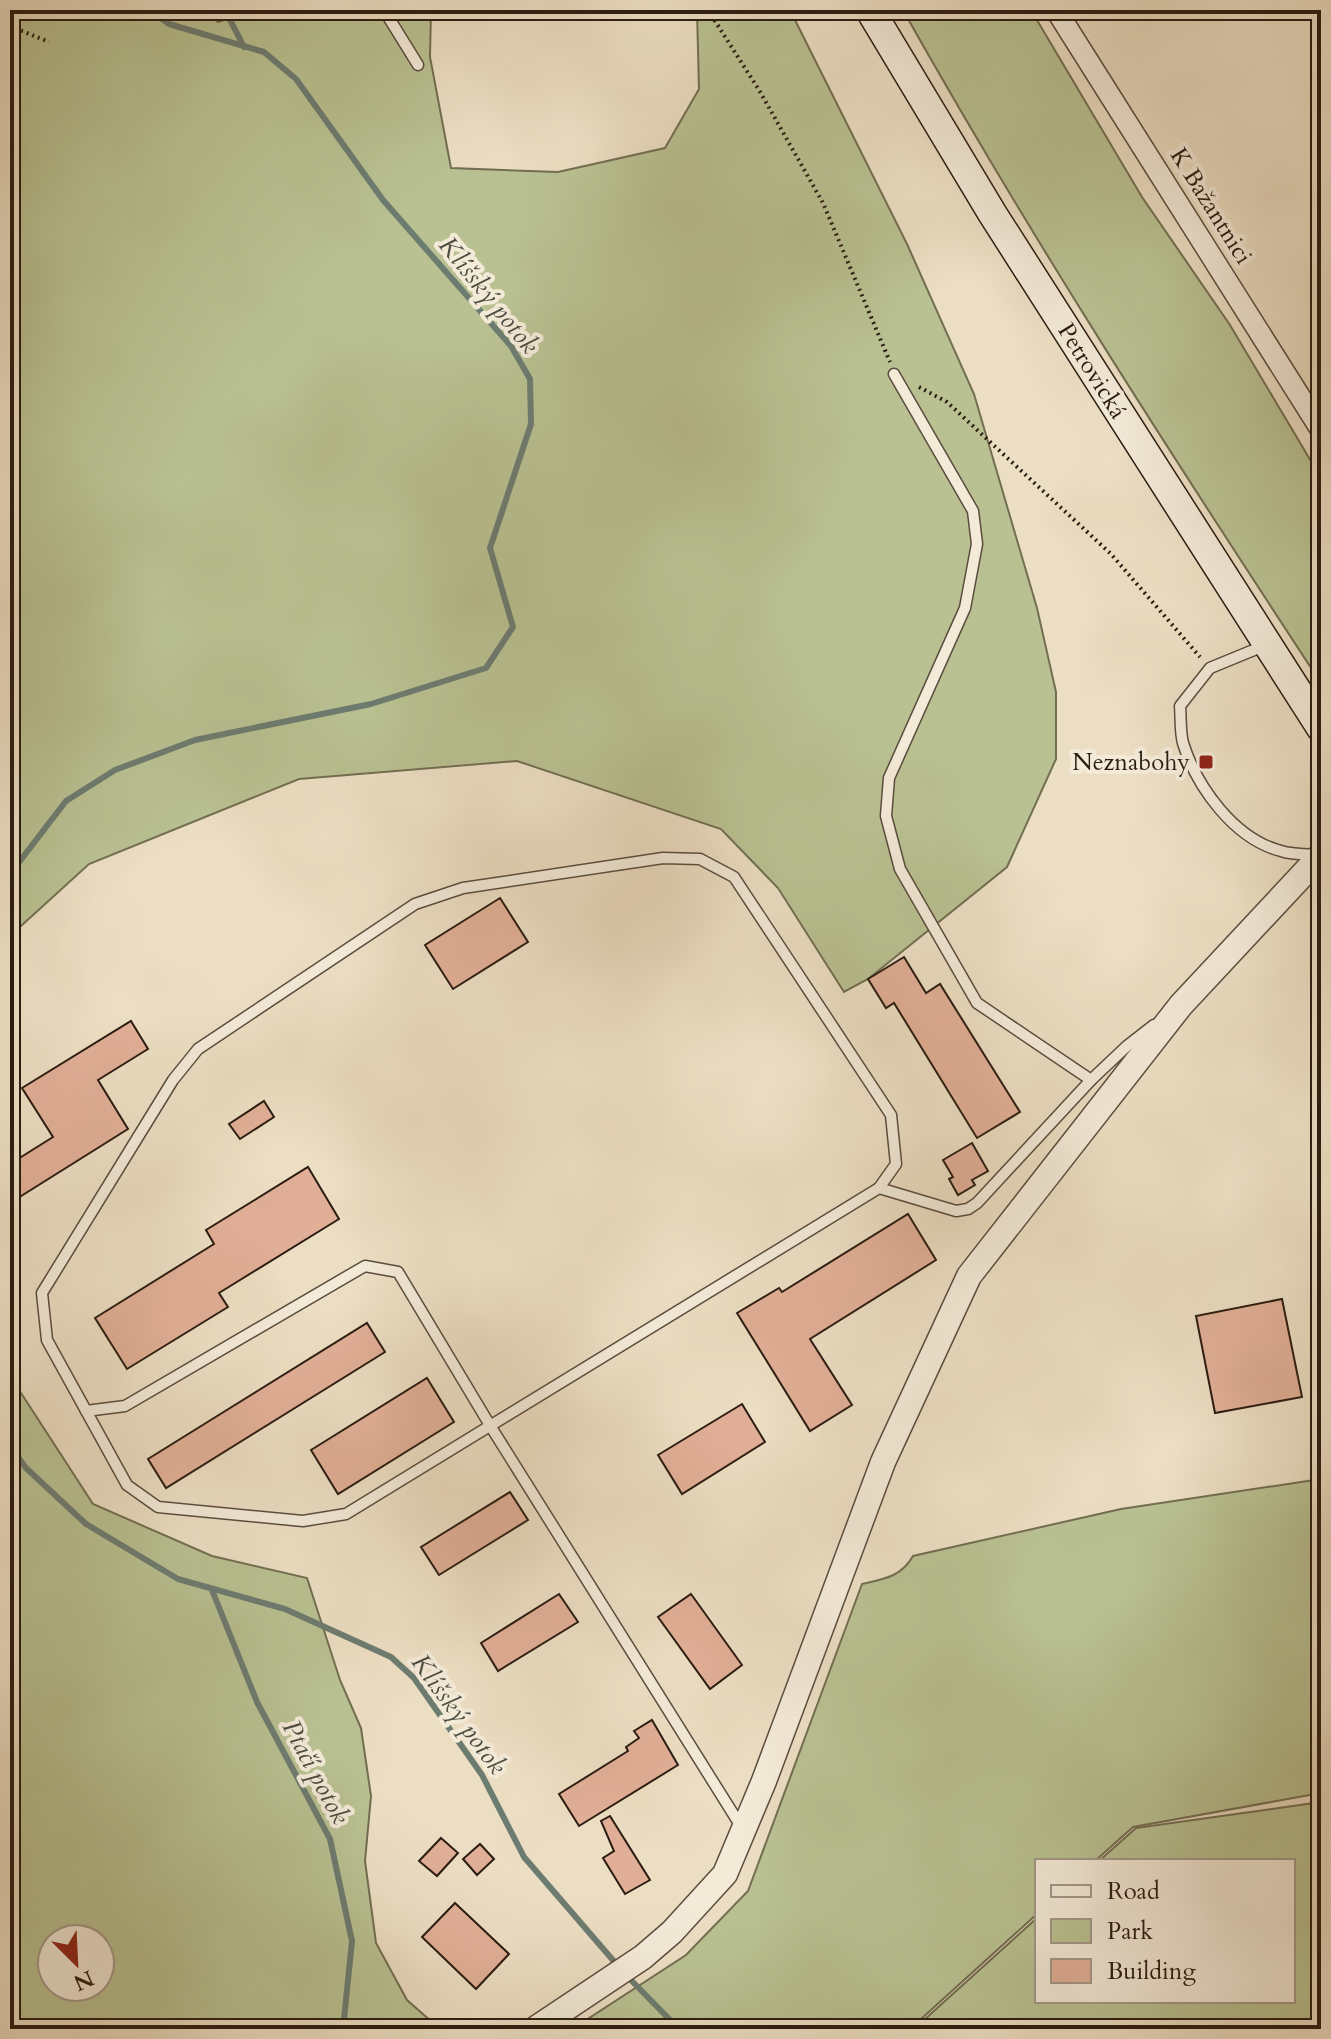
<svg xmlns="http://www.w3.org/2000/svg" width="1331" height="2039" font-family="Cardo,serif">
  <rect width="100%" height="100%" fill="#ecdec3"/>
  <filter id="stains"><feTurbulence type="fractalNoise" baseFrequency=".0025" numOctaves="4"/><feColorMatrix values="0 0 0 0 .2 0 0 0 0 .09 0 0 0 0 .02 0 0 0 .5 -.17"/></filter>
  <radialGradient id="worn" r=".72"><stop offset=".6" stop-color="#630" stop-opacity="0"/><stop offset="1" stop-color="#630" stop-opacity=".3"/></radialGradient>
  <g fill="#b9c192" stroke="#726e52" stroke-width="2" fill-rule="evenodd">
    <path d="M 10,10 L 204,10 L 218,22 L 253,10 L 431,10 L 430,57 L 451,168 L 558,172 L 665,148 L 699,89 L 697,10 L 790,10 L 907,244 L 974,394 L 1037,608 L 1056,692 L 1056,759 L 1007,867 L 868,979 L 844,992 L 778,888 L 721,829 L 517,761 L 299,779 L 89,864 L 10,936 Z"/>
    <path d="M 903,10 L 1031,10 L 1142,197 L 1230,325 L 1321,478 L 1321,683 C 1176,462 1032,240 903,10 Z"/>
    <path d="M 10,1376 L 93,1504 L 212,1556 L 307,1578 L 340,1680 L 361,1728 L 371,1796 L 365,1861 L 376,1943 L 407,2000 L 440,2029 L 10,2029 ZM 100,1939 L 100,1987 L 52,1987 L 52,1939 Z"/>
    <path d="M 1321,1479 L 1321,1793 L 1133,1827 L 1095,1861 L 1037,1861 L 1037,1914 L 910,2029 L 520,2029 L 586,2020 L 686,1955 L 748,1891 L 862,1584 C 884,1579 901,1577 913,1556 L 1121,1509 Z"/>
    <path d="M 1321,1802 L 1321,2029 L 914,2029 L 1037,1918 L 1037,2001 L 1293,2001 L 1293,1861 L 1099,1861 L 1136,1828 Z"/>
  </g>
  <g fill="none" stroke-linecap="round" stroke-linejoin="round">
    <g stroke="#6d7c71" stroke-width="6">
      <path d="M 225,10 L 244,47"/>
      <path d="M 10,874 L 66,801 L 115,770 L 195,740 L 371,704 L 486,668 L 513,627 L 490,548 L 531,424 L 530,379 L 511,346 L 383,200 L 296,79 L 264,52 L 169,24 L 150,10"/>
      <path d="M 10,1446 L 26,1468 L 86,1524 L 178,1579 L 285,1609 L 391,1657 L 414,1678 L 482,1775 L 524,1857 L 618,1966"/>
      <path d="M 212,1590 L 257,1702 L 330,1839 L 352,1941 L 343,2029"/>
      <path d="M 625,1974 L 679,2029"/>
    </g>
  </g>
  <g fill="#e1af97" stroke="#2b1c11" stroke-width="2">
    <path d="M 500,898 L 528,942 L 453,989 L 425,945 Z"/>
    <path d="M 904,957 L 926,993 L 940,984 L 1020,1112 L 977,1138 L 894,1003 L 886,1008 L 868,979 Z"/>
    <path d="M 131,1021 L 148,1049 L 98,1080 L 128,1129 L 10,1203 L 10,1164 L 53,1137 L 22,1088 Z"/>
    <path d="M 264,1101 L 274,1117 L 240,1139 L 229,1124 Z"/>
    <path d="M 972,1143 L 988,1171 L 972,1180 L 975,1185 L 958,1195 L 949,1179 L 953,1177 L 943,1160 Z"/>
    <path d="M 308,1167 L 339,1219 L 219,1293 L 228,1307 L 127,1369 L 95,1318 L 214,1244 L 206,1230 Z"/>
    <path d="M 908,1214 L 936,1260 L 810,1339 L 852,1405 L 810,1431 L 737,1313 L 779,1288 L 782,1292 Z"/>
    <path d="M 1282,1299 L 1302,1397 L 1215,1413 L 1196,1316 Z"/>
    <path d="M 367,1323 L 385,1352 L 166,1488 L 148,1459 Z"/>
    <path d="M 427,1378 L 454,1422 L 338,1494 L 311,1450 Z"/>
    <path d="M 742,1404 L 765,1442 L 682,1494 L 658,1455 Z"/>
    <path d="M 510,1492 L 528,1520 L 439,1575 L 421,1547 Z"/>
    <path d="M 559,1594 L 578,1622 L 498,1671 L 481,1643 Z"/>
    <path d="M 691,1594 L 742,1665 L 710,1689 L 658,1617 Z"/>
    <path d="M 652,1720 L 678,1765 L 579,1826 L 559,1794 L 628,1751 L 626,1747 L 639,1738 L 634,1731 Z"/>
    <path d="M 610,1816 L 650,1880 L 625,1894 L 603,1858 L 614,1851 L 601,1821 Z"/>
    <path d="M 441,1838 L 458,1853 L 437,1876 L 419,1861 Z"/>
    <path d="M 480,1844 L 494,1859 L 477,1875 L 463,1859 Z"/>
    <path d="M 455,1903 L 509,1954 L 476,1989 L 422,1937 Z"/>
  </g>
  <g fill="none" stroke-linecap="round" stroke-linejoin="round">
    <defs>
      <g id="service">
        <path d="M 384,10 L 418,65"/>
        <path d="M 894,374 L 973,511 L 977,544 L 965,608 L 889,778 L 886,816 L 900,869 L 977,1003 L 1091,1080"/>
        <path d="M 1266,645 L 1210,668 L 1180,706 C 1181,718 1180,732 1183,743 C 1197,788 1235,839 1281,851 C 1293,855 1307,854 1319,855"/>
        <path d="M 663,858 L 700,859 L 734,877 L 891,1115 L 896,1164 L 879,1188 L 346,1514 L 303,1521 L 158,1507 L 127,1485 L 47,1340 L 42,1293 L 173,1080 L 198,1049 L 415,904 L 463,888 Z"/>
        <path d="M 879,1188 L 956,1211 L 968,1209 L 977,1203 L 1091,1080 L 1127,1046 L 1154,1025"/>
        <path d="M 86,1411 L 125,1406 L 365,1266 L 398,1272 L 491,1427 L 742,1828"/>
      </g>
      <path id="minor" d="M 1056,10 L 1321,430"/>
      <path id="tertiary" d="M 535,2029 L 643,1957 L 672,1932 L 725,1874 L 764,1781 L 883,1462 L 969,1276 L 1181,1005 L 1321,855"/>
      <path id="secondary" d="M 870,10 L 992,213 L 1321,728"/>
    </defs>
    <use href="#service" stroke="#5b4c3e" stroke-width="13"/>
    <use href="#minor" stroke="#5b4c3e" stroke-width="23"/>
    <use href="#tertiary" stroke="#5b4c3e" stroke-width="27"/>
    <use href="#secondary" stroke="#2b1c11" stroke-width="31"/>
    <g stroke="#2b1c11" stroke-width="4" stroke-dasharray="2 4" stroke-linecap="butt">
      <path d="M 708,10 L 759,90 L 823,203 L 890,362"/>
      <path d="M 10,26 L 49,42"/>
      <path d="M 919,387 L 947,402 L 1111,554 L 1200,657"/>
    </g>
    <use href="#service" stroke="#f3ead8" stroke-width="10"/>
    <use href="#minor" stroke="#f3ead8" stroke-width="20"/>
    <use href="#tertiary" stroke="#f3ead8" stroke-width="24"/>
    <use href="#secondary" stroke="#f3ead8" stroke-width="28"/>
  </g>
  <rect fill="#8f2418" stroke="#f3ead8" stroke-width="3" x="1198" y="754" width="16" height="16" rx="4"/>
  <g text-anchor="middle" dominant-baseline="central" stroke-width="8" stroke-linejoin="round" paint-order="stroke">
    <g font-size="24" fill="#2b1c11" stroke="#f3ead8">
      <text transform="translate(1211 206) rotate(58)">K Bažantnici</text>
      <text transform="translate(1092 371) rotate(58)">Petrovická</text>
    </g>
    <g font-size="24" fill="#2b1c11" stroke="#f3ead8" text-anchor="end">
      <text x="1190" y="762">Neznabohy</text>
    </g>
    <g font-size="26" font-style="italic" fill="#4c4c41" stroke="#f3ead8">
      <text transform="translate(489 295) rotate(51)">Klíšský potok</text>
      <text transform="translate(459 1714) rotate(54)">Klíšský potok</text>
      <text transform="translate(316 1772) rotate(62)">Ptačí potok</text>
    </g>
  </g>
  <rect width="1331" height="2039" fill="none" stroke="#ecdec3" stroke-width="40"/>
  <rect x="12" y="12" width="1307" height="2015" fill="none" stroke="#2b1c11" stroke-width="4"/>
  <rect x="20" y="20" width="1291" height="1999" fill="none" stroke="#2b1c11" stroke-width="2"/>
  <rect x="1035" y="1859" width="260" height="144" fill="#f3ead8" stroke="#a39888" stroke-width="2"/>
  <rect x="1051" y="1885" width="40" height="12" fill="#f3ead8" stroke="#a39888" stroke-width="2"/>
  <text x="1107" y="1899" font-size="24" fill="#2b1c11">Road</text>
  <rect x="1051" y="1919" width="40" height="24" fill="#b9c192" stroke="#a39888" stroke-width="2"/>
  <text x="1107" y="1939" font-size="24" fill="#2b1c11">Park</text>
  <rect x="1051" y="1959" width="40" height="24" fill="#e1af97" stroke="#a39888" stroke-width="2"/>
  <text x="1107" y="1979" font-size="24" fill="#2b1c11">Building</text>
  <g transform="translate(76 1963) rotate(156)"><circle r="38" fill="#f3ead8" stroke="#a39888" stroke-width="2"/>
  <path d="M0-6L14 30L0 20L-14 30Z" fill="#8f2418"/>
  <text y="-12" font-size="22" font-weight="bold" text-anchor="middle" fill="#2b1c11">N</text>
  </g>
  <rect width="100%" height="100%" filter="url(#stains)"/>
  <rect width="100%" height="100%" fill="url(#worn)"/>
</svg>
